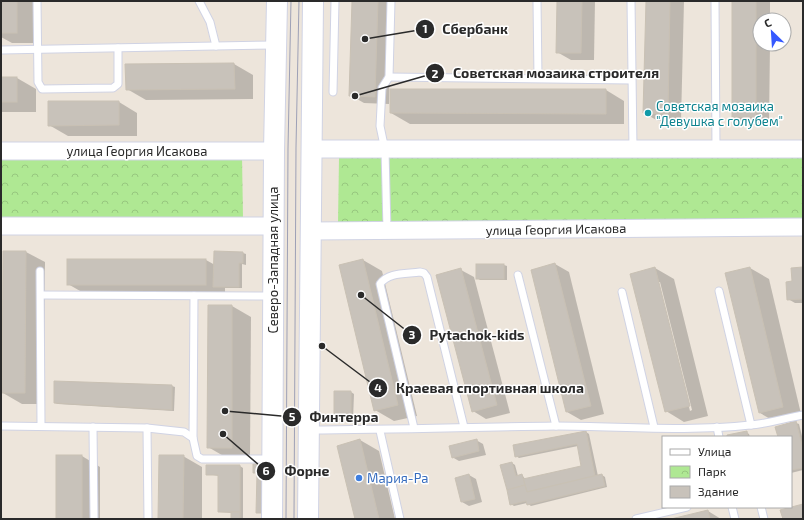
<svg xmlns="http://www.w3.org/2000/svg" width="804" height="520" font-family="'Exo 2',sans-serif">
  <defs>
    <pattern id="park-crowns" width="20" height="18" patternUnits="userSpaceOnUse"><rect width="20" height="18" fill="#afe893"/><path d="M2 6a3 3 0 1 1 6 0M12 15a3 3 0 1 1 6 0" fill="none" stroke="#97c77f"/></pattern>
  </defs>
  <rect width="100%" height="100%" fill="#ede5db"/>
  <g fill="url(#park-crowns)">
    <path d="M 1,156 L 242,156 L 243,218 L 1,218 Z"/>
    <path d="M 339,158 L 803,158 L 803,222 L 338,222 Z"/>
  </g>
  <g fill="#0003" fill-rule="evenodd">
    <path d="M 1,1 L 36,1 L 36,43 L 12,43 L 1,37 Z"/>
    <path d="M 229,1 L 254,1 L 254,2 Z"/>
    <path d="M 353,1 L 391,1 L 389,104 L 364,103 L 350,95 Z"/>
    <path d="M 558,1 L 595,1 L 594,60 L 571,60 L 557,52 Z"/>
    <path d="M 647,1 L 684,1 L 681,121 L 658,121 L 644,113 Z"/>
    <path d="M 733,1 L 770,1 L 770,20 L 760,20 L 760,44 L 770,44 L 769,125 L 746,125 L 733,117 Z"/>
    <path d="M 234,64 L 253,75 L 253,99 L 146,100 L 127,89 L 126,65 Z"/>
    <path d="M 1,78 L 17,78 L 36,89 L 36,112 L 1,112 Z"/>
    <path d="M 606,90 L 624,101 L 624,124 L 410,124 L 391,113 Z"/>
    <path d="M 119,102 L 137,113 L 137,136 L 68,136 L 49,125 Z"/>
    <path d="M 26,252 L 45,262 L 44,404 L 22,404 L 3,393 Z"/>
    <path d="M 243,253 L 246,254 L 246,265 L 242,264 L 242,288 L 225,288 L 225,295 L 87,295 L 68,284 L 68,260 L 206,260 L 215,265 Z"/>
    <path d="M 363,260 L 382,271 L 417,416 L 394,421 L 375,410 Z"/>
    <path d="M 555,264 L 569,272 L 604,414 L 581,420 L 567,412 L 532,270 Z"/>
    <path d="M 504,265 L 507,266 L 507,280 L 480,280 L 477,278 Z"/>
    <path d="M 655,268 L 674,279 L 708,416 L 684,422 L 666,411 ZM 658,282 L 660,282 L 692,410 L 690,411 Z"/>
    <path d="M 750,268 L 769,279 L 802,418 L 779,424 L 760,413 Z"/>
    <path d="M 803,268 L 803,303 L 795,303 L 788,299 L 793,282 Z"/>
    <path d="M 461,270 L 474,277 L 510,413 L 486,419 L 473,411 Z"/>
    <path d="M 232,306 L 251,317 L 250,458 L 227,458 L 208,447 Z"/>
    <path d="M 172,386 L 175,387 L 174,411 L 58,404 L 55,403 Z"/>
    <path d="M 351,392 L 354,394 L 353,420 L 338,420 L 335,418 Z"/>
    <path d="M 796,423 L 799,424 L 803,440 L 803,470 L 791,473 L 791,437 L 779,437 Z"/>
    <path d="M 586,432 L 589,434 L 598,476 L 602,475 L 605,477 L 607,487 L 531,506 L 527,503 L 514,506 L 511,504 L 512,463 L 515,465 L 518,476 L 522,475 L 526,480 L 583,466 L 578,446 L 519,458 L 516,456 Z"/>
    <path d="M 746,432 L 749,434 L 750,437 L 728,437 Z"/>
    <path d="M 360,440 L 379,451 L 395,519 L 356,519 Z"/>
    <path d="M 476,440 L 483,444 L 486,455 L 459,461 L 452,457 Z"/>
    <path d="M 82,456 L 100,467 L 100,519 L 57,519 Z"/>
    <path d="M 183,456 L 202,467 L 202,519 L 159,519 Z"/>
    <path d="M 240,466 L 243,468 L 243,519 L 232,519 L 232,513 L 219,512 L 219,476 L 207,474 Z"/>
    <path d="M 469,475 L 476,479 L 482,502 L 469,506 L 462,502 Z"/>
    <path d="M 708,511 L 721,519 L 676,519 Z"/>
  </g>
  <g fill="#c8c2ba" stroke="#c9c1b4">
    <rect x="1" y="1" width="16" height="32"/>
    <path d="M 352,1 L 378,1 L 375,97 L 349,96 Z"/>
    <path d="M 557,1 L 582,1 L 581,53 L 556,53 Z"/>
    <path d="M 646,1 L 670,1 L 668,114 L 643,113 Z"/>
    <rect x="732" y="1" width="24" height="116"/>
    <path d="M 234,63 L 235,89 L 126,90 L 125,64 Z"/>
    <rect x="1" y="77" width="16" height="25"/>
    <path d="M 390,89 L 606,89 L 606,114 L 390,113 Z"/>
    <path d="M 48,101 L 119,101 L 119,125 L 48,126 Z"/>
    <path d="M 3,251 L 26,251 L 25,393 L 2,393 Z"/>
    <path d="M 214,251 L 243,252 L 243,263 L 239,263 L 239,287 L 213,287 Z"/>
    <rect x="67" y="259" width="139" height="26"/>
    <path d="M 363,259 L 398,405 L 374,411 L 339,265 Z"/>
    <path d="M 555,263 L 591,406 L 566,412 L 531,270 Z"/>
    <rect x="476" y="264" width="28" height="15"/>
    <path d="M 655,267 L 690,406 L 665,412 L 630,274 Z"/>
    <path d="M 750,267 L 783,407 L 759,413 L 725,273 Z"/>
    <path d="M 803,267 L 803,299 L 787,300 L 786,282 L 792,281 L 791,268 Z"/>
    <path d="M 461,268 L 497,405 L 472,412 L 436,275 Z"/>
    <path d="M 208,305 L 232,305 L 232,448 L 207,448 Z"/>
    <path d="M 54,381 L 172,385 L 172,410 L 54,403 Z"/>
    <path d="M 334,391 L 351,391 L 351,419 L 334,418 Z"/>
    <path d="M 796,421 L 803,449 L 803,468 L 791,470 L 791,437 L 778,437 L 775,427 Z"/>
    <path d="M 586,431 L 595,476 L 527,492 L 523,479 L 581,466 L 577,444 L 515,457 L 513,445 Z"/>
    <path d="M 747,431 L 748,437 L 727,437 L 727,435 Z"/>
    <path d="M 360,439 L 379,519 L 355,519 L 337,446 Z"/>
    <path d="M 477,439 L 479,451 L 452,458 L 449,446 Z"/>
    <rect x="56" y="455" width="26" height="64"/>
    <path d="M 159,455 L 184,455 L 183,519 L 158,519 Z"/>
    <path d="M 512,462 L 516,476 L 522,474 L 525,485 L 507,490 L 500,465 Z"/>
    <path d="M 253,464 L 258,464 L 264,471 L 263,513 L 256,513 L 257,473 L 253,473 Z"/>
    <path d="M 206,465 L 240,465 L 240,512 L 218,512 L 218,475 L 206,475 Z"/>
    <path d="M 469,474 L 475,499 L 461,502 L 455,478 Z"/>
    <path d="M 602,474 L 605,486 L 527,505 L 526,501 L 510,505 L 507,490 L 525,485 L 527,492 Z"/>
    <path d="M 803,504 L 803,519 L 783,519 L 780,510 Z"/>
    <path d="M 708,510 L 710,519 L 671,519 Z"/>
    <rect x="231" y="512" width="9" height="7"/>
  </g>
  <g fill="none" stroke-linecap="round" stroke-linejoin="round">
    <defs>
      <g id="service">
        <path d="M 37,1 L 38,82 L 42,89 L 113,88 L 118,84 L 118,48"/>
        <path d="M 199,1 L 210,22 L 216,46"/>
        <path d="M 537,1 L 538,78"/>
        <path d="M 631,1 L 633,148"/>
        <path d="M 715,1 L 716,149"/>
        <path d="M 1,50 L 274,45"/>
        <path d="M 389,77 L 631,80"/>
        <path d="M 333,92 L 335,1"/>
        <path d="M 387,230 L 385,150 L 380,126 L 382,88 L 389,77 L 391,1"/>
        <path d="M 40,271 L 41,425"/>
        <path d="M 518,275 L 556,426"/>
        <path d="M 719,291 L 751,425"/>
        <path d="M 622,292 L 654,427"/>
        <path d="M 41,295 L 272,296"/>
        <path d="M 1,426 L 147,428 L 184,432 L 193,438 L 197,456 L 202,459 L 272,459"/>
        <path d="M 93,427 L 94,519"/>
        <path d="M 717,427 L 719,437"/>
        <path d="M 147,428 L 148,519"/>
        <path d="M 414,428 L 380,284 C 388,272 406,274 420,272 L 424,273 L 427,277 L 464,427"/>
        <path d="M 310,430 C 392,430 474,427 556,426 C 620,426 686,432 750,425 C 767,424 785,418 803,415"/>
        <path d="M 380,431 L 400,519"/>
        <path d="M 193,438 L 194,296"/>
        <path d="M 732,507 L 735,519"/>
        <path d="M 761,507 L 764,519"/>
        <path d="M 636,519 L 687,507"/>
      </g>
      <g id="tertiary">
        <path d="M 311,149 L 803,149"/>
        <path d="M 1,151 L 274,151"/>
        <path d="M 1,226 L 273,226"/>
        <path d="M 310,231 L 803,227"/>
      </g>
      <g id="secondary">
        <path d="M 272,519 L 274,151 L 277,1"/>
        <path d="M 308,519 L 313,1"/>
      </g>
    </defs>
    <use href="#service" stroke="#d0d3e4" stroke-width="9"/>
    <use href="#tertiary" stroke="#d0d3e4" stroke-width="19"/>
    <use href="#secondary" stroke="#d0d3e4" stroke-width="22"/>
    <use href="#service" stroke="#fff" stroke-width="7"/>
    <use href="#tertiary" stroke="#fff" stroke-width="17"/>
    <use href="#secondary" stroke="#fff" stroke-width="20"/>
    <g stroke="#9da0b6" stroke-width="1">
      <path d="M 286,519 L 288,148 L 291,1"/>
      <path d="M 294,519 L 296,147 L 299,1"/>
    </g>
  </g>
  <circle fill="#0f9aa8" stroke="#fff" stroke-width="1.5" cx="648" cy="113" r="4"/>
  <circle fill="#3f7fe0" stroke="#fff" stroke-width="1.5" cx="359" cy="478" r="4"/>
  <g text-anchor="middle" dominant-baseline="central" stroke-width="3" stroke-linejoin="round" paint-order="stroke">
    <g font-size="13" fill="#0d838f" stroke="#fff" text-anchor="start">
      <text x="656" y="106">Советская мозаика<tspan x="656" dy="15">"Девушка с голубем"</tspan></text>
    </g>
    <g font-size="13" fill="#2a2a2a" stroke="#fff">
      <text x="137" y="151">улица Георгия Исакова</text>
      <text transform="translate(556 229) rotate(-1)">улица Георгия Исакова</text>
      <text transform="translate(273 260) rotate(-90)">Северо-Западная улица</text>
    </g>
    <g font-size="13" fill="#366cbe" stroke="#fff" text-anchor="start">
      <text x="367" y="478">Мария-Ра</text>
    </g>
  </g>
  <path fill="none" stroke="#2a2a2a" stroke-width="1.5" d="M365 39L425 29M355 96L435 73M361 295L412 335M322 346L378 388M225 411L292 417M223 434L266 471"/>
  <g fill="#2a2a2a" stroke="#fff" stroke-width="1.5">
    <circle cx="365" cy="39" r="4"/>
    <circle cx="355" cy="96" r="4"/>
    <circle cx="361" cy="295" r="4"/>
    <circle cx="322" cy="346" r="4"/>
    <circle cx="225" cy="411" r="4"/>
    <circle cx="223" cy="434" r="4"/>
    <circle cx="425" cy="29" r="10"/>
    <circle cx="435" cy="73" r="10"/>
    <circle cx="412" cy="335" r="10"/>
    <circle cx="378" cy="388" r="10"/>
    <circle cx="292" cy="417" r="10"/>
    <circle cx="266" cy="471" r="10"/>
  </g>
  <g font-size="12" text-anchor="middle" font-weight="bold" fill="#fff">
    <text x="425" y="33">1</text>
    <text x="435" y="78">2</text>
    <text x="412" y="339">3</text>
    <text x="378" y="392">4</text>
    <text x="292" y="421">5</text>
    <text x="266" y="475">6</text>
  </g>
  <g font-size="14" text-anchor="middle" font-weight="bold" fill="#2a2a2a" stroke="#fff" stroke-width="3" stroke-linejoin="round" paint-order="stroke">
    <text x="475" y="34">Сбербанк</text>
    <text x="556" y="78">Советская мозаика строителя</text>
    <text x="477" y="340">Pytachok-kids</text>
    <text x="490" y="393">Краевая спортивная школа</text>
    <text x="344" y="422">Финтерра</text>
    <text x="307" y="476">Форне</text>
  </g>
  <rect width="804" height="520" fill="none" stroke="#2a2a2a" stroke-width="4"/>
  <rect x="662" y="436" width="130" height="72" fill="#ffffff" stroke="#aaaaaa"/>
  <rect x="670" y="449" width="20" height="6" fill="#ffffff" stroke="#aaaaaa"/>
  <text x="698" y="456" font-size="12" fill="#2a2a2a">Улица</text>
  <rect x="670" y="466" width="20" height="12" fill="url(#park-crowns)" stroke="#aaaaaa"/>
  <text x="698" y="476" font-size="12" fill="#2a2a2a">Парк</text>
  <rect x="670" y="486" width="20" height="12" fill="#c8c2ba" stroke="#aaaaaa"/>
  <text x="698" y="496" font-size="12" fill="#2a2a2a">Здание</text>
  <g transform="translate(772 32) rotate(335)"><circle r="19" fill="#ffffff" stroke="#aaaaaa"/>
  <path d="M0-3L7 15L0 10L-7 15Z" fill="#3659ff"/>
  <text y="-6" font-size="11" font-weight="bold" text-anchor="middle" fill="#2a2a2a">С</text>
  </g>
</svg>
